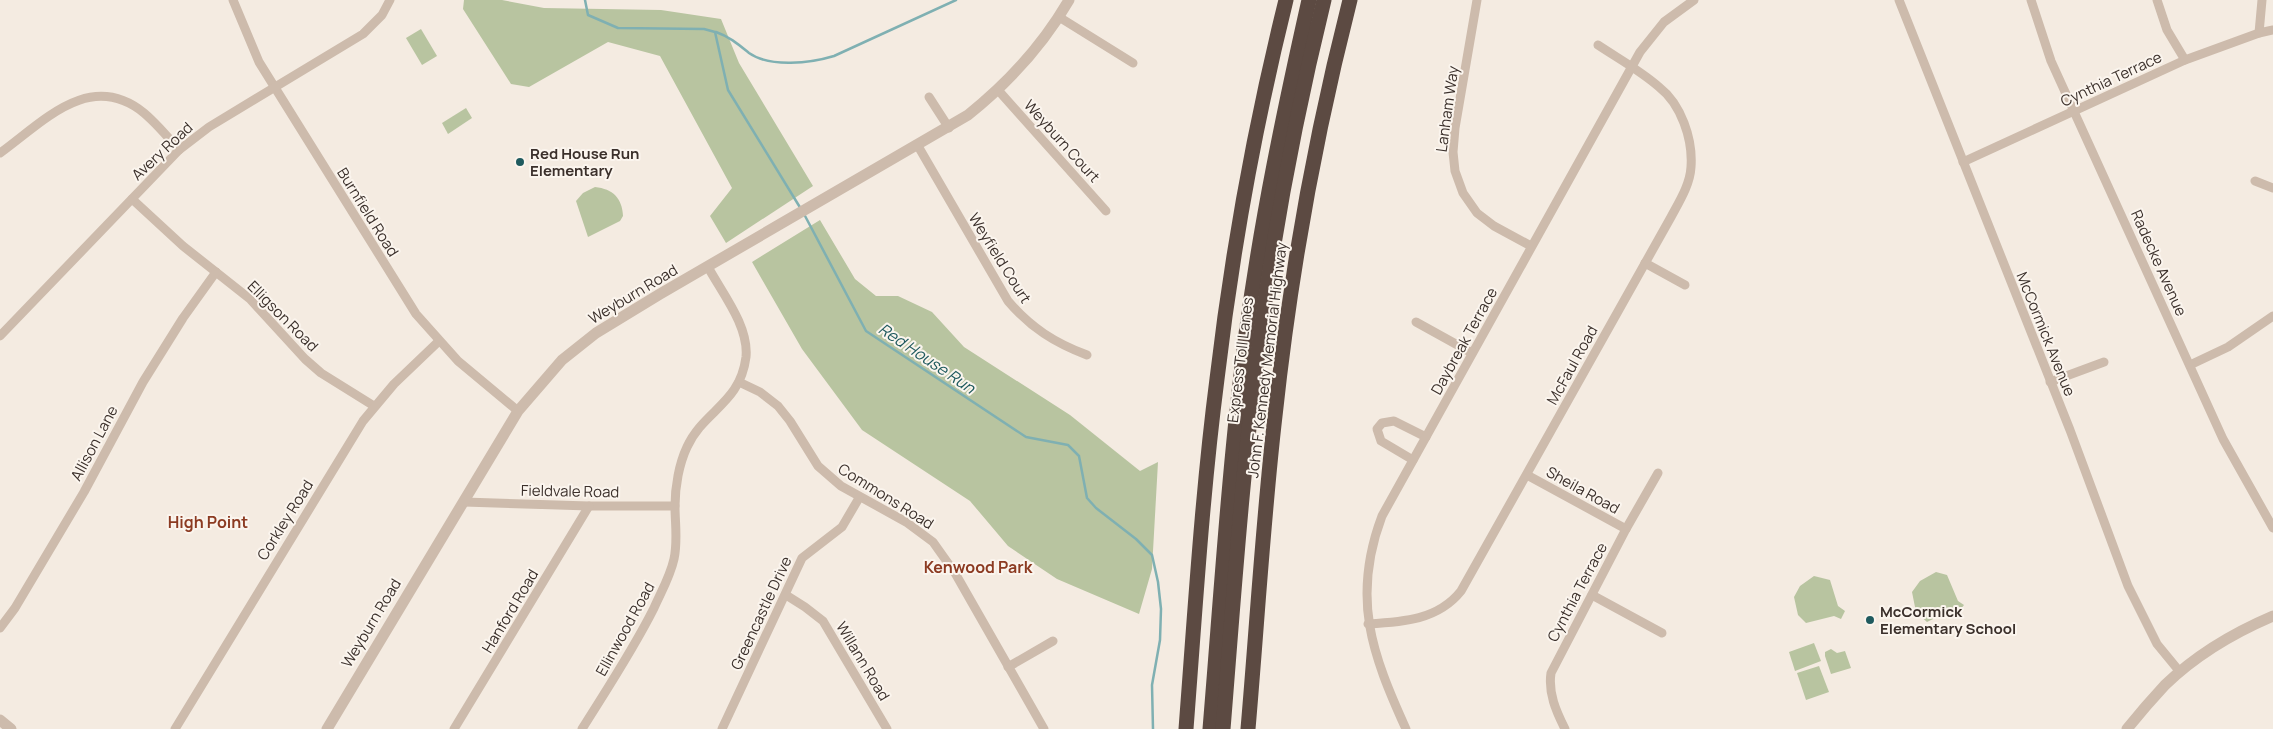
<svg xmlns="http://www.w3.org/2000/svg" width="2273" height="729" font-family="Manrope,sans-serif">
  <rect width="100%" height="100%" fill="#f4ebe1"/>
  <g fill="#b8c4a0">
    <path d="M 464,0 L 502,0 L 544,8 L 661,10 L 721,19 L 739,63 L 813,186 L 726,243 L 710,216 L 732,188 L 660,56 L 608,42 L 529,87 L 511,84 L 463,9 Z"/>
    <path d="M 421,29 L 437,56 L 422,65 L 406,38 Z"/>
    <path d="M 466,108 L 472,118 L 448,134 L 442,123 Z"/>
    <path d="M 595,187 C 613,189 622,198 623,216 L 620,221 L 588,237 L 576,201 L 583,193 Z"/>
    <path d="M 820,220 L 855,279 L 876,296 L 898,296 L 932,312 L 964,347 L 1070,415 L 1140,471 L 1158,462 L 1152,569 L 1139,614 L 1057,579 L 1008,546 L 970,501 L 862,430 L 802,349 L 752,262 Z"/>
    <path d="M 1936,572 L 1947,575 L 1958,601 L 1964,605 L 1960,610 L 1955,608 L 1927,622 L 1916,612 L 1912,592 L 1920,581 Z"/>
    <path d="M 1814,576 L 1830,580 L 1838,606 L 1845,611 L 1841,619 L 1834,616 L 1806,623 L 1798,615 L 1794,597 L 1800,586 Z"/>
    <path d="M 1814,643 L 1821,661 L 1795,671 L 1789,652 Z"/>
    <path d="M 1831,649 L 1837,653 L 1845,651 L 1851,668 L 1831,674 L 1825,656 L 1825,652 Z"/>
    <path d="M 1819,666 L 1829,692 L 1806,700 L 1797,673 Z"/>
  </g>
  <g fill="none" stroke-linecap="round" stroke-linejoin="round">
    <g stroke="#7fb0b2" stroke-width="2.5">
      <path d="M 585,0 L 588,15 L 618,28 L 704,29 L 715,32 L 728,90 L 801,209"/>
      <path d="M 716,32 C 730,37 738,44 749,53 C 770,68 811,63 834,56 L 956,0"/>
      <path d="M 804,214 L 866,331 L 1026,437 L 1068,445 L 1079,456 L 1087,498 L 1096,508 L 1136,539 L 1152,555 L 1158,582 L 1161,609 L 1160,640 L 1152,685 L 1153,729"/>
    </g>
    <g stroke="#cdbbac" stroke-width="9">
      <path d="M 233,0 L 259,62 L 416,314 L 458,361 L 518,411"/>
      <path d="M 1477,0 L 1455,128 L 1453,152 L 1455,171 L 1463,193 L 1477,213 L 1494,226 L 1531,246"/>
      <path d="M 1899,0 L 2070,430 L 2128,586 L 2157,644 L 2180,672"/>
      <path d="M 2031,0 L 2051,61 L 2223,439 L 2273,528"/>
      <path d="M 2157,0 L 2167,30 L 2185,60"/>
      <path d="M 1059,17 L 1133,63"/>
      <path d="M 2259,33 L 2262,0"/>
      <path d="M 998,90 L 1106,211"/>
      <path d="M 929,97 L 949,128"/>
      <path d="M 918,146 L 1008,301 C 1031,328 1055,343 1087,355"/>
      <path d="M 0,153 C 43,122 90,69 144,113 C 157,124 168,137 179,150"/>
      <path d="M 1963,162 L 2185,60 L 2259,33 L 2273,30"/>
      <path d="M 2255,181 L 2273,188"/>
      <path d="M 132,199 L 183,246 L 250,299 L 305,359 L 321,373 L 374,406"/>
      <path d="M 1645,263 L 1685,285"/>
      <path d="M 1416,322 L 1472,353"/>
      <path d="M 0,336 L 179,150 L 209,127 L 363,34 L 382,15 L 390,0"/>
      <path d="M 2190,365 L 2228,347 L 2273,316"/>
      <path d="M 739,382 L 760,392 L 778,406 L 790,421 L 818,466 L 841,486 L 906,522 L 933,542 L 955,573 L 1044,729"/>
      <path d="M 2050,382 L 2104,362"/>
      <path d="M 1413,460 L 1381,441 L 1377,429 L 1382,423 L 1394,421 L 1426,437"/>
      <path d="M 1527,475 L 1626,529"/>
      <path d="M 464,502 L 589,506 L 675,506"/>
      <path d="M 786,595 L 805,607 L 823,621 L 887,729"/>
      <path d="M 1592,595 L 1662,633"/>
      <path d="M 1368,624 C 1403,622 1438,620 1461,591 L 1671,217 C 1679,202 1690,185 1691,167 C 1693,139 1681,104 1659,87 C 1641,71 1619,59 1598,45"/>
      <path d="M 0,628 L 15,608 L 84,492 L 143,382 L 183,318 L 216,272"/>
      <path d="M 1008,667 L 1053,641"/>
      <path d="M 175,729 L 363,421 L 394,384 L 439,341"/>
      <path d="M 454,729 L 589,506"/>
      <path d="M 582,729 C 607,689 633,650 654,608 C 661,592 670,577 674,559 C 678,541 675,524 675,506 C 675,487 679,464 687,447 C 704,410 740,404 746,357 C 749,326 722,293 708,267"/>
      <path d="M 722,729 L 802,558 L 842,527 L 859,498"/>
      <path d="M 1406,729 C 1372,654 1351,598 1382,516 L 1640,52 L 1664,22 L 1694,0"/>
      <path d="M 1565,729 C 1556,711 1548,693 1551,673 L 1626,529 L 1658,473"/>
    </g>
    <g stroke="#cdbbac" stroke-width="11">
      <path d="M 0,720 L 11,729"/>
      <path d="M 327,729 L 518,411 L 562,360 L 596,333 L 660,294 L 968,115 C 1008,83 1043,45 1069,0"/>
      <path d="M 2127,729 C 2139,714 2152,699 2165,685 C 2196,655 2233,633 2273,616"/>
    </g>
    <g stroke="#5c4a42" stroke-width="15">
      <path d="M 1186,729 C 1195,612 1202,495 1217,379 C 1232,251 1255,125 1286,0"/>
      <path d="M 1210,729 C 1221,597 1229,465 1246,334 C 1261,221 1284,111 1309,0"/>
      <path d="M 1223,729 C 1234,593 1243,458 1262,323 C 1277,214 1298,106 1324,0"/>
      <path d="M 1248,729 C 1257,625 1263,520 1275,416 C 1290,276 1315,137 1350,0"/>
    </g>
  </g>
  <g fill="#1f5a5e" stroke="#fbf5ee" stroke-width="2">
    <circle cx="520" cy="162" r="5"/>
    <circle cx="1870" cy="620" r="5"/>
  </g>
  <g text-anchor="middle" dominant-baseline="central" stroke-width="4" stroke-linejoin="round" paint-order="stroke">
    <g font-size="15" fill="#3b302b" stroke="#fbf5ee">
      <text transform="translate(2111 79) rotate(-25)">Cynthia Terrace</text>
      <text transform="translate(1447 109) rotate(-82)">Lanham Way</text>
      <text transform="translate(1062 141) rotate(48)">Weyburn Court</text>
      <text transform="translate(162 151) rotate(-43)">Avery Road</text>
      <text transform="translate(368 212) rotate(58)">Burnfield Road</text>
      <text transform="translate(1000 258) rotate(58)">Weyfield Court</text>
      <text transform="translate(2159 263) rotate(66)">Radecke Avenue</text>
      <text transform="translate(633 294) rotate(-31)">Weyburn Road</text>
      <text transform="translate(283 316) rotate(45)">Elligson Road</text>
      <text transform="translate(2046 334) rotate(68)">McCormick Avenue</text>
      <text transform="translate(1464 341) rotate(-61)">Daybreak Terrace</text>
      <text transform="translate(1240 360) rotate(-83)">Express Toll Lanes</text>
      <text transform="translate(1267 360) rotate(-83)">John F. Kennedy Memorial Highway</text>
      <text transform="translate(1572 365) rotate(-61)">McFaul Road</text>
      <text transform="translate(94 443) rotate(-62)">Allison Lane</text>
      <text transform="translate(1583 490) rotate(29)">Sheila Road</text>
      <text transform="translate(570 491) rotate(1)">Fieldvale Road</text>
      <text transform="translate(886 496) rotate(32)">Commons Road</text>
      <text transform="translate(285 520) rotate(-58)">Corkley Road</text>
      <text transform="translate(1577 592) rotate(-62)">Cynthia Terrace</text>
      <text transform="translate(510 611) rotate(-59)">Hanford Road</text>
      <text transform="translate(761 613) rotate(-65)">Greencastle Drive</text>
      <text transform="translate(371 623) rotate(-59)">Weyburn Road</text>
      <text transform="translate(625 629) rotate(-61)">Ellinwood Road</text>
      <text transform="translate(863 661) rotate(59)">Willann Road</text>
    </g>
    <g font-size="15" font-weight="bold" fill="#3b302b" stroke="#fbf5ee" text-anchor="start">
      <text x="530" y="153">Red House Run<tspan x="530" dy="17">Elementary</tspan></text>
      <text x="1880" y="611">McCormick<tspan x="1880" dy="17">Elementary School</tspan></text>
    </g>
    <g font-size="16" font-style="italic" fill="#1f5a5e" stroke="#fbf5ee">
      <text transform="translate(927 358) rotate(34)">Red House Run</text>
    </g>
    <g font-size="16" font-weight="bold" fill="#8c3b22" stroke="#fbf5ee">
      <text x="208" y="522">High Point</text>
      <text x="978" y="567">Kenwood Park</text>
    </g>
  </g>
</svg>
